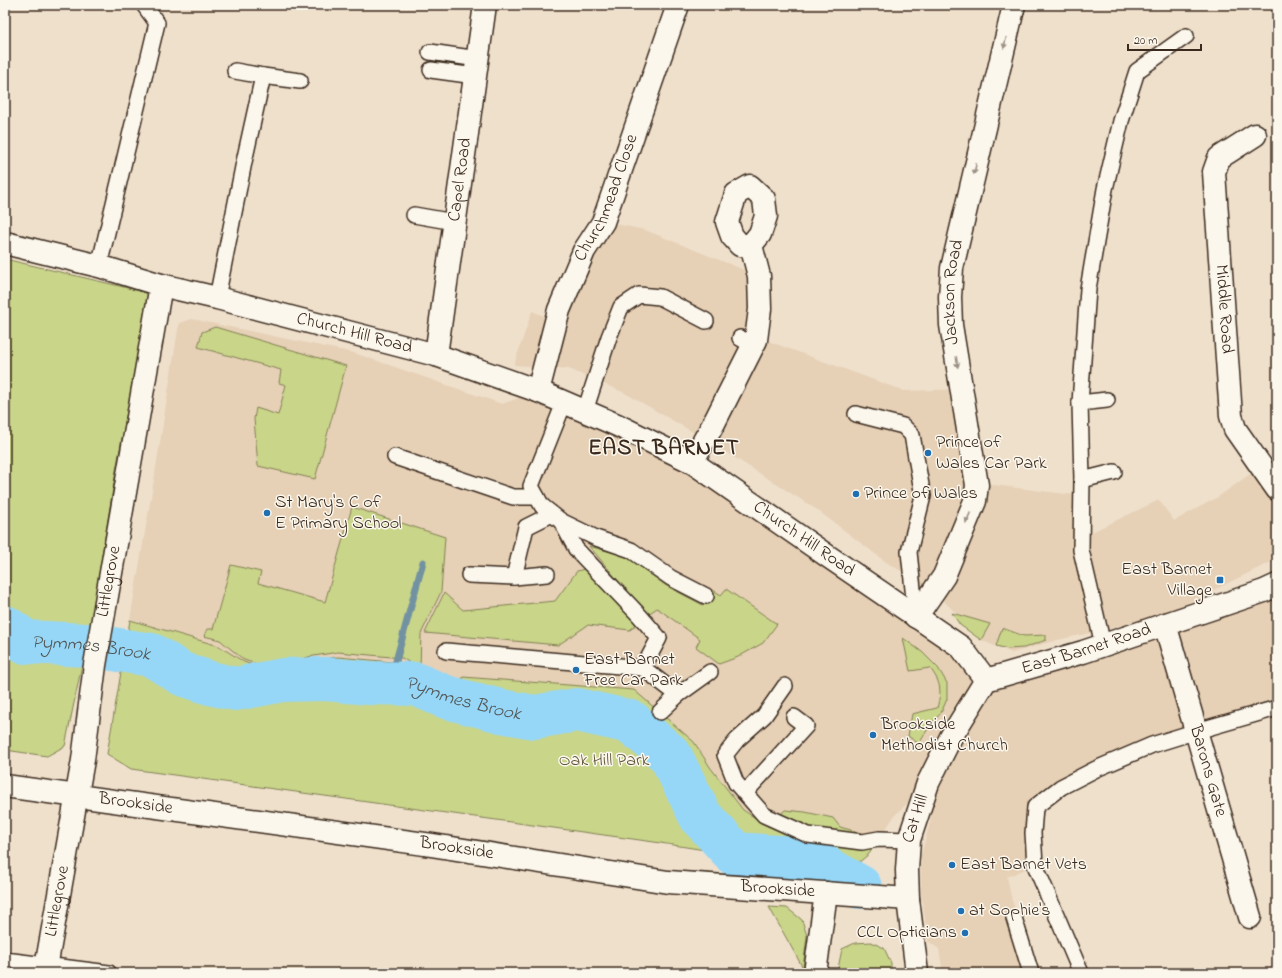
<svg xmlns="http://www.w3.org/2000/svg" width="1282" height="978" font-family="'Indie Flower',sans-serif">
  <rect width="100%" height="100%" fill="#efe0cc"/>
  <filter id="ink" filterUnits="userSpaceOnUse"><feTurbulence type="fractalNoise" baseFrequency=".025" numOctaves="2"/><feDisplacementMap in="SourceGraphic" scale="8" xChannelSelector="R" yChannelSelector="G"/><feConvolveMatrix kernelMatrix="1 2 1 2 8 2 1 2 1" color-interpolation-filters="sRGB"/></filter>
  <g filter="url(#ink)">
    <g fill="#e6d0b6">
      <path d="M 606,222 L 645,230 L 759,276 L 757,337 L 904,391 L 968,389 L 986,484 L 1090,497 L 1090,533 L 1159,500 L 1174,521 L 1218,497 L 1274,457 L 1277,461 L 1277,559 L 1173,610 L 1109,629 L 1057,640 L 1012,653 L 983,641 L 944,601 L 918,581 L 886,562 L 816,509 L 710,442 L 625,393 L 569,369 L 514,365 L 532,311 L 560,323 Z"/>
      <path d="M 192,319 L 354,353 L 502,404 L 538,391 L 617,425 L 829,557 L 986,680 L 1277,585 L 1277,708 L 1152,745 L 1035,808 L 1035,865 L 1007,877 L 1012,901 L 1042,973 L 943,973 L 939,949 L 928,941 L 921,890 L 921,855 L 931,819 L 928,784 L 895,815 L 879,839 L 865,834 L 840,827 L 833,818 L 804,812 L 785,810 L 768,826 L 743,810 L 710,767 L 694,742 L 463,677 L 463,689 L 425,684 L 404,663 L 338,657 L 310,660 L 268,670 L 244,662 L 219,646 L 130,620 L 155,474 L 178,330 L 180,323 Z"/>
    </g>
    <g fill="#c9d589" stroke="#828054">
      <path d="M 5,259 L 149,293 L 116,470 L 92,617 L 65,746 L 47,756 L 5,750 Z"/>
      <path d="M 215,327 L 346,366 L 315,479 L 258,466 L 254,419 L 256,408 L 278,415 L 286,385 L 279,383 L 281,370 L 198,347 L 202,332 Z"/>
      <path d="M 352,507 L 445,537 L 441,592 L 421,634 L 420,669 L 402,658 L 338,652 L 308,657 L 270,668 L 244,660 L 220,640 L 204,636 L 207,629 L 213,629 L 231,565 L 261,572 L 258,583 L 325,602 Z"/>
      <path d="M 589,546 L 626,556 L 665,585 L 703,605 L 713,590 L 721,595 L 726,589 L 777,624 L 763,643 L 738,657 L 719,664 L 696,647 L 700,639 L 657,608 L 647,615 Z"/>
      <path d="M 588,568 L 639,622 L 630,630 L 588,625 L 558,645 L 425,633 L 444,593 L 463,610 L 555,601 L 577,571 Z"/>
      <path d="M 952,613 L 990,624 L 981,640 L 960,625 Z"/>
      <path d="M 130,620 L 219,646 L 244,662 L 268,670 L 310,660 L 338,657 L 404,663 L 425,676 L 425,684 L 462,689 L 463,677 L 634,690 L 694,742 L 710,767 L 743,810 L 768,826 L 785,810 L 805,812 L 833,818 L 840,827 L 865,834 L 879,839 L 869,854 L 851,869 L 832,870 L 654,842 L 131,769 L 107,754 Z"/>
      <path d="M 1002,628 L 1024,636 L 1046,635 L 1046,640 L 1024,648 L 1008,649 L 996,646 Z"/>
      <path d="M 903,638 L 922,652 L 938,668 L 947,683 L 947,699 L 941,713 L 930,725 L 919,744 L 908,736 L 912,714 L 937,708 C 942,690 941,683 930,668 L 910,671 Z"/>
      <path d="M 769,907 L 787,908 L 802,920 L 807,936 L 803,968 Z"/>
      <path d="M 871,942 L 884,948 L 891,963 L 891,973 L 837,973 L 842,949 L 855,943 Z"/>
    </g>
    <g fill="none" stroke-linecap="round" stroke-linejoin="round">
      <path stroke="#7292a1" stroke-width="7" d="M 390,683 L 423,562"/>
      <path stroke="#96d7f8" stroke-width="44" id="s1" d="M 5,627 L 26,642 L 86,645 L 152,655 L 182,674 L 210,683 L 236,689 L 283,680 L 325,679 L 370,683 L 415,684 L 446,697 L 501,711 L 534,717 L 577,710 L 631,722 L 670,755 L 701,817 L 735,854 L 810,859 L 860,887"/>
      <defs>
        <g id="service">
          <path d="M 430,52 L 478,59"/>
          <path d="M 431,70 L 475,76"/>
          <path d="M 235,71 L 263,76"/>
          <path d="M 414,215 L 454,222"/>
          <path d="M 99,266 L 157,23 L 144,5"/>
          <path d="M 217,298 L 244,162 L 263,76 L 300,81"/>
          <path d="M 740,338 L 754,346"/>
          <path d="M 564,403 L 531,486 L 542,506 L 561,521 L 596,538 L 631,550 L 671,578 L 706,596"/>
          <path d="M 1080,403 L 1107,400"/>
          <path d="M 585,411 L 609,337 L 621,307 L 639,295 L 660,297 L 706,321"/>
          <path d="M 856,414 L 903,426 L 912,435 L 923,496 L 909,552 L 916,617"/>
          <path d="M 395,457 L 513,497 L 537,497"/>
          <path d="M 1082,480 L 1114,472"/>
          <path d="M 561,521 L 576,549 L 639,615 L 659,638 L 643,668 L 678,695 L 710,672"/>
          <path d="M 469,575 L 514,577 L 526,527 L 552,514"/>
          <path d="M 514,577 L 547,574"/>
          <path d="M 1103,645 L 1081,550 L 1082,480 L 1080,403 L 1088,289 L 1105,189 L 1121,121 L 1137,71 L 1186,36"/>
          <path d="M 446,651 L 643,668"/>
          <path d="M 785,686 L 764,716 L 737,740 L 725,755 L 736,783 L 764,815 L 808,835 L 862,842 L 879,839 L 909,840"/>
          <path d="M 660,712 L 678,695"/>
          <path d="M 745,793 L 806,726 L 794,717"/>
          <path d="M 1014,918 L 1031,973"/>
          <path d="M 5,960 L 109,973"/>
          <path d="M 1081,973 L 1035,865 L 1033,833 L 1035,807 L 1061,787 L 1096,769 L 1152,745 L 1197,731 L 1277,708"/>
        </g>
        <g id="minor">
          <path id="s2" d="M 1255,135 L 1219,158 L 1214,172 L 1231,416 L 1235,429 L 1277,489"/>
          <path d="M 750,186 L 764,199 L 766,216 L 760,234 L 751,245 L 740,245 L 732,236 L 727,222 L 736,194 Z"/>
          <path id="s3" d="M 436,355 L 485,5"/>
          <path id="s4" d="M 538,391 L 559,310 L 584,251 L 603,222 L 678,5"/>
          <path d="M 692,462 L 714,423 L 756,340 L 760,309 L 759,276 L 751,245"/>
          <path id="s5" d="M 916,617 L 944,576 L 975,501 L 977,485 L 951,325 L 950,297 L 952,268 L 1014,5"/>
          <path id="s6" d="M 1165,624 L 1250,917"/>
          <path id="s7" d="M 5,786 L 432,845 L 668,882 L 908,899"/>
          <path id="s8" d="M 45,973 L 83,760 L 95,665 L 161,285"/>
          <path d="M 815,973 L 826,893"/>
        </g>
        <g id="tertiary">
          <path id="s9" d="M 5,243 L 99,266 L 161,285 L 217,298 L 436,355 L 538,391 L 617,425 L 692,462 L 829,557 L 961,647 L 986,680"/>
        </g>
        <g id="secondary">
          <path id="s10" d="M 917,973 L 908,899 L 907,870 L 909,840 L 928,783 L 951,737 L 986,680 L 1083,652 L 1264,591 L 1277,585"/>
        </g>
      </defs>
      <use href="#service" stroke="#3b2a1e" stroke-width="18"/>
      <use href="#minor" stroke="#3b2a1e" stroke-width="25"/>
      <use href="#tertiary" stroke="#3b2a1e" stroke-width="25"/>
      <use href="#secondary" stroke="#3b2a1e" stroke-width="25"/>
      <use href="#service" stroke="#fbf7ec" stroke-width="15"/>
      <use href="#minor" stroke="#fbf7ec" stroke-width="22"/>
      <use href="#tertiary" stroke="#fbf7ec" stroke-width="22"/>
      <use href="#secondary" stroke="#fbf7ec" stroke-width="22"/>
    </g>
    <defs><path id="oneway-solid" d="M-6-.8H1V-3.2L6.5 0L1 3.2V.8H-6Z"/></defs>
    <g fill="#9b9085">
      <use href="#oneway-solid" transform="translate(1005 43) rotate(103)"/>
      <use href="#oneway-solid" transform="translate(975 169) rotate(103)"/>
      <use href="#oneway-solid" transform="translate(957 362) rotate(82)"/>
      <use href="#oneway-solid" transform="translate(968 518) rotate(113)"/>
    </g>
  </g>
  <g fill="#1f6fb2" stroke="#fbf7ec" stroke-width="1.5">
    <circle cx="928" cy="453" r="4"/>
    <circle cx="856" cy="494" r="4"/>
    <circle cx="267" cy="513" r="4"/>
    <rect x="1216" y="576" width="8" height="8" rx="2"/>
    <circle cx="576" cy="670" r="4"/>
    <circle cx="873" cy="735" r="4"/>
    <circle cx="952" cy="865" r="4"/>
    <circle cx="961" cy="911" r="4"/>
    <circle cx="965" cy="933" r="4"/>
  </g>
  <g text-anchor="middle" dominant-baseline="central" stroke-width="3" stroke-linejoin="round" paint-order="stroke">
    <g font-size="18" fill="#3b2a1e" stroke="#fbf7ec">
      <text stroke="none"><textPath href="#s3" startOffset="177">Capel Road</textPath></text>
      <text stroke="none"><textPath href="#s4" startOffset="206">Churchmead Close</textPath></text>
      <text stroke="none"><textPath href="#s5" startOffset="342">Jackson Road</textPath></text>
      <text stroke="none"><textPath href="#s2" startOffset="195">Middle Road</textPath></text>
      <text stroke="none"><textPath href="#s9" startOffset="361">Church Hill Road</textPath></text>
      <text stroke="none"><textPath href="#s9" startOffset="859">Church Hill Road</textPath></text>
      <text stroke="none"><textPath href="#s8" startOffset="397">Littlegrove</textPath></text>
      <text stroke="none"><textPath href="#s10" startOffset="417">East Barnet Road</textPath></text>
      <text stroke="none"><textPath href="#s6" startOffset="153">Barons Gate</textPath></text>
      <text stroke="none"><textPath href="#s7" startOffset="132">Brookside</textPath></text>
      <text stroke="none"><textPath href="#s10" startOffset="156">Cat Hill</textPath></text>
      <text stroke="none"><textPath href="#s7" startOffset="456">Brookside</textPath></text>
      <text stroke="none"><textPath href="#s7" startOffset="780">Brookside</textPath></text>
      <text stroke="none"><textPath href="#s8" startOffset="73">Littlegrove</textPath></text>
    </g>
    <g font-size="18" fill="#3b2a1e" stroke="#fbf7ec" text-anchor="start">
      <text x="936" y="443">Prince of<tspan x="936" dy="21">Wales Car Park</tspan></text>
      <text x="864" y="494">Prince of Wales</text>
      <text x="275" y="503">St Mary's C of<tspan x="275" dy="21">E Primary School</tspan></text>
      <text x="1212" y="570" text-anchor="end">East Barnet<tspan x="1212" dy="21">Village</tspan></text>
      <text x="584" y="660">East Barnet<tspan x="584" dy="21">Free Car Park</tspan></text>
      <text x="881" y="725">Brookside<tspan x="881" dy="21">Methodist Church</tspan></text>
      <text x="960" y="865">East Barnet Vets</text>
      <text x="969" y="911">at Sophie's</text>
      <text x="957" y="933" text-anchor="end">CCL Opticians</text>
    </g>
    <g font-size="18" fill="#5e5539" stroke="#fbf7ec">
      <text x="604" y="761">Oak Hill Park</text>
    </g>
    <g font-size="19" font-style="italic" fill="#525554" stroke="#fbf7ec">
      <text stroke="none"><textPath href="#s1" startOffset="91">Pymmes Brook</textPath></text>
      <text stroke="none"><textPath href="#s1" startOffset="475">Pymmes Brook</textPath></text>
    </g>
    <g font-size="22" font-weight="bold" letter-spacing="1" fill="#3b2a1e" stroke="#fbf7ec">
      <text x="664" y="449">EAST BARNET</text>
    </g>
  </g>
  <rect width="1282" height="978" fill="none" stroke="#fbf7ec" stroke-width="20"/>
  <rect x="10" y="10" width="1262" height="958" fill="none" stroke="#3b2a1e" stroke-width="1.5" filter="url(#ink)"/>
  <path d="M1128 44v6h73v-6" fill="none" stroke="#3b2a1e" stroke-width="2"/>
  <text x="1134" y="44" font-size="12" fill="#3b2a1e" stroke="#fbf7ec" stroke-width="3" paint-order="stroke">20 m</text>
</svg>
